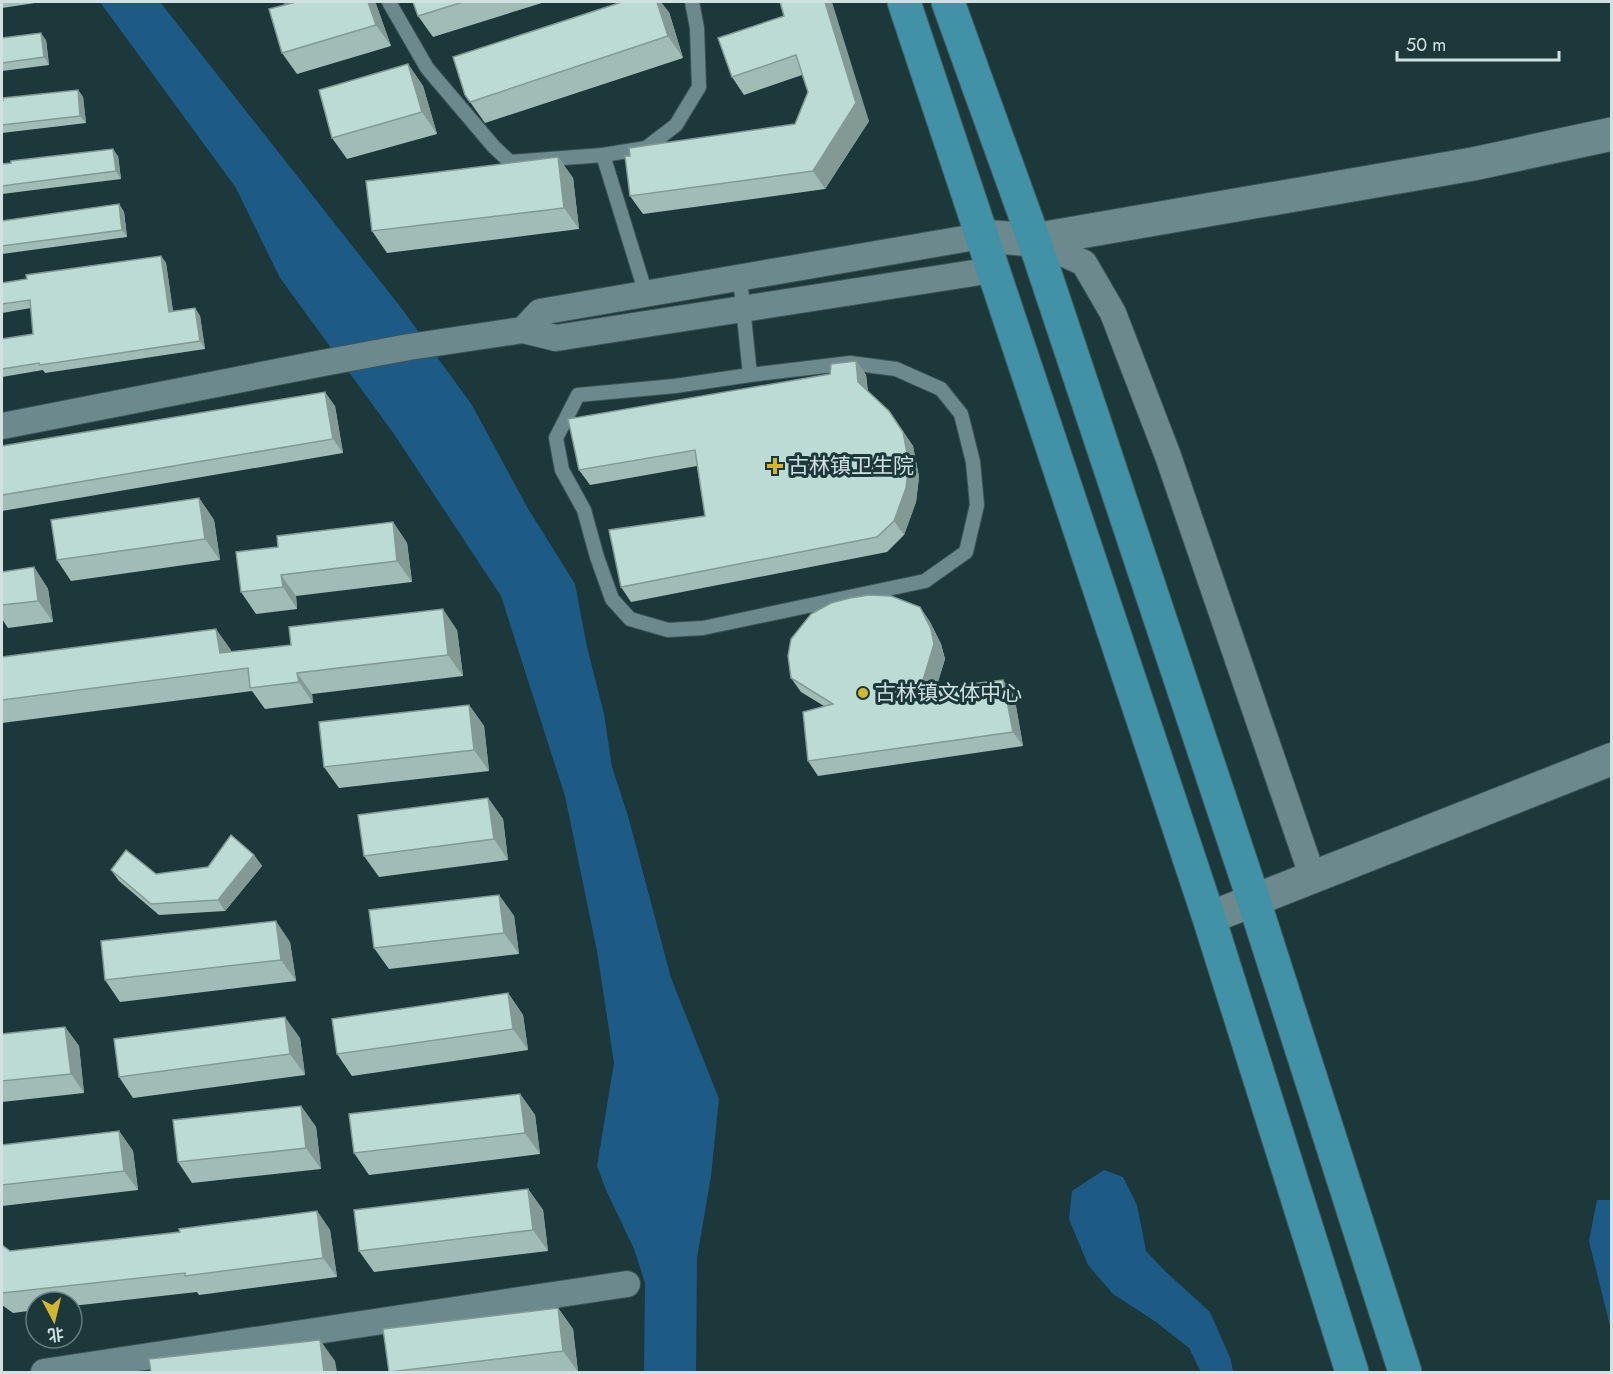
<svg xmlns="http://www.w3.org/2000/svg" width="1613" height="1374" font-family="Jost,'Noto Sans SC',sans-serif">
  <rect width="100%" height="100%" fill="#1c383a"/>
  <g fill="#1d5a86">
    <path d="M 100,2 L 160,2 L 402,309 L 472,405 L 527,507 L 575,584 L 587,647 L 604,714 L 612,767 L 628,816 L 671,978 L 719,1099 L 711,1176 L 697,1258 L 696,1372 L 644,1372 L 645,1283 L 634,1249 L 606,1190 L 597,1166 L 614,1063 L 597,951 L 565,796 L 501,596 L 394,434 L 280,278 L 236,188 Z"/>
    <path d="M 1104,1170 L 1123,1177 L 1137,1205 L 1146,1251 L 1166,1272 L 1210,1312 L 1231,1360 L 1233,1372 L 1201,1372 L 1189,1348 L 1156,1322 L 1113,1294 L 1088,1265 L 1069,1219 L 1072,1191 Z"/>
    <path d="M 1597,1200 L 1611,1200 L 1611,1330 L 1589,1241 Z"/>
  </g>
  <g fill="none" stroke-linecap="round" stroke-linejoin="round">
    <defs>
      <g id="service">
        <path d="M 291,2 L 293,2"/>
        <path d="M 389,2 L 427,68 L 494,147 L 510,162 L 603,155 L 646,294"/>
        <path d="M 603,155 L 646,148 L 676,125 L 699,87 L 697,28 L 692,2"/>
        <path d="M 740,278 L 750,375 L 675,386 L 578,395 L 556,438 L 562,470 L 584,510 L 597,557 L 612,599 L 630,619 L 668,630 L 703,628 L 925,581 L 966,552 L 977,505 L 973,462 L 961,414 L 941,389 L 896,369 L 850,363 L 750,375"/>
      </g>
      <g id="minor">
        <path d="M 1034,240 L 1084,263 L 1113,313 L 1168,456 L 1313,878"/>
        <path d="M 523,330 L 556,338 L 993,270"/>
        <path d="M 2,426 L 323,363 L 409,347 L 523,330 L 540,312 L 981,236"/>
        <path d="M 44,1372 L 627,1284"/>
      </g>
      <path id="tertiary" d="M 1209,918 L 1612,759"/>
      <path id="secondary" d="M 981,236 L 1034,240 L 1473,164 L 1612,134"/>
      <g id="primary">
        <path d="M 904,2 L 1209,918 L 1352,1372"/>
        <path d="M 948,2 L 1034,240 L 1254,901 L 1405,1372"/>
      </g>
    </defs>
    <use href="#service" stroke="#3c5558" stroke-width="16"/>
    <use href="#minor" stroke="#3c5558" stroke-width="28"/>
    <use href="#tertiary" stroke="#3c5558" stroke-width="34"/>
    <use href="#secondary" stroke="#3c5558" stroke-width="35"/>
    <use href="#primary" stroke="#3c5558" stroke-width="35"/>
    <use href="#service" stroke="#6c8a8d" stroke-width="14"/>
    <use href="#minor" stroke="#6c8a8d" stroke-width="26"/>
    <use href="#tertiary" stroke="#6c8a8d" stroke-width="32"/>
    <use href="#secondary" stroke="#6c8a8d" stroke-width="33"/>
    <use href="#primary" stroke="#4191a7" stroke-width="33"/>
  </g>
  <g fill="#a1bcb6">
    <path d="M 2,2 L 35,2 L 35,3 L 2,8 Z"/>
    <path d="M 413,2 L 545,2 L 433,37 L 418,16 Z"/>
    <path d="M 376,4 L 391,46 L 297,74 L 282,53 Z"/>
    <path d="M 669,12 L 683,58 L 485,123 L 465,95 Z"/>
    <path d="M 784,16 L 869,121 L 825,189 L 643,214 L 630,196 L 795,124 L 808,92 L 802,75 L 744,95 L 732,77 Z"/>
    <path d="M 2,38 L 46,40 L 49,65 L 2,71 Z"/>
    <path d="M 408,64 L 423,86 L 437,134 L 347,159 L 332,138 Z"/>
    <path d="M 78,90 L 83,97 L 86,123 L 2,133 L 2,102 Z"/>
    <path d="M 118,156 L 121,179 L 2,194 L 2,164 Z"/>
    <path d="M 558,157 L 573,178 L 579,229 L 387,253 L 372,231 Z"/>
    <path d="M 119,204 L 124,212 L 127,237 L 2,254 L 2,221 Z"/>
    <path d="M 161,256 L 166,263 L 173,311 L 195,308 L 200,316 L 205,349 L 45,373 L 43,370 L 2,377 L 2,339 L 33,334 L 31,308 L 2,313 L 2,283 Z"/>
    <path d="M 856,361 L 866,375 L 868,391 L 889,411 L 913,446 L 919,477 L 916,502 L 904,535 L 887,552 L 631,602 L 621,587 L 705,516 L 697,466 L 590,485 L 579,470 L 830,374 Z"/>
    <path d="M 335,406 L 343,453 L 2,511 L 2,446 Z"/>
    <path d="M 199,498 L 214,520 L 220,560 L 71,581 L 57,560 Z"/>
    <path d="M 393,522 L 407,543 L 412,582 L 296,596 L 297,609 L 256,614 L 241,592 L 278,547 Z"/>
    <path d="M 34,567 L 48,589 L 53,622 L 8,628 L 2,619 L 2,572 Z"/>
    <path d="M 920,607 L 930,622 L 941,644 L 945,659 L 936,688 L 1014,695 L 1023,746 L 818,776 L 808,761 L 824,706 L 801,692 L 791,678 Z"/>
    <path d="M 457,630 L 463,676 L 312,694 L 313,703 L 265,709 L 252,691 L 2,723 L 2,657 L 231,650 L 231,652 Z"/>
    <path d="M 469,705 L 484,726 L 489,771 L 339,788 L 324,767 Z"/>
    <path d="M 488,798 L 503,819 L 508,860 L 379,877 L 364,856 Z"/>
    <path d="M 254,855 L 262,866 L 225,911 L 159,915 L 119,881 L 111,870 L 156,874 L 208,867 Z"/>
    <path d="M 499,895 L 514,916 L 519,954 L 389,969 L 374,948 Z"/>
    <path d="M 290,942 L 296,981 L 120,1002 L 105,980 Z"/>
    <path d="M 508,993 L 523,1015 L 528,1050 L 352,1076 L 337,1054 Z"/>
    <path d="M 65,1027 L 79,1046 L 84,1093 L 2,1102 L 2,1034 Z"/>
    <path d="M 300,1038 L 305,1075 L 133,1098 L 119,1077 Z"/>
    <path d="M 520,1094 L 535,1115 L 540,1154 L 369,1175 L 354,1153 Z"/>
    <path d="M 301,1106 L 316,1127 L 321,1169 L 192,1183 L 178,1162 Z"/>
    <path d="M 119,1131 L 133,1151 L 138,1190 L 2,1206 L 2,1145 Z"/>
    <path d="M 528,1189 L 543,1210 L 548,1251 L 374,1272 L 359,1251 Z"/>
    <path d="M 317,1211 L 330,1230 L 337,1277 L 199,1295 L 197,1292 L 72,1306 L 72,1302 L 36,1302 L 36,1310 L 13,1313 L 2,1305 L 2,1245 L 10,1251 L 180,1232 Z"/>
    <path d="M 558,1308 L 573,1329 L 578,1372 L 389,1372 Z"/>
  </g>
  <g fill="#839994">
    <path d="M 368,2 L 375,2 L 376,4 L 391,46 L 376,25 Z"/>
    <path d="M 657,2 L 661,2 L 669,12 L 683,58 L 668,36 Z"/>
    <path d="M 825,2 L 832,2 L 869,121 L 825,189 L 813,171 Z"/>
    <path d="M 41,33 L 46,40 L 49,65 L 44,57 Z"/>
    <path d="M 408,64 L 423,86 L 437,134 L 422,112 Z"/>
    <path d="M 78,90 L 83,97 L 86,123 L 80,116 Z"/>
    <path d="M 113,149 L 118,156 L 121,179 L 116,171 Z"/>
    <path d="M 558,157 L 573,178 L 579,229 L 564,208 Z"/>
    <path d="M 119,204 L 124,212 L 127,237 L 122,230 Z"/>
    <path d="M 161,256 L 166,263 L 174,319 L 169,312 Z"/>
    <path d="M 195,308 L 200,316 L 205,349 L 200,341 Z"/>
    <path d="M 856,361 L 866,375 L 868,397 L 858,382 Z"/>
    <path d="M 325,392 L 335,406 L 343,453 L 333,439 Z"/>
    <path d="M 903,432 L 913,446 L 919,477 L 916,502 L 904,535 L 894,521 Z"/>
    <path d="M 199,498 L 214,520 L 220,560 L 205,539 Z"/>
    <path d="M 393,522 L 407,543 L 412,582 L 397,561 Z"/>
    <path d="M 34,567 L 48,589 L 53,622 L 38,601 Z"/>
    <path d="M 281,575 L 296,596 L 297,609 L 283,587 Z"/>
    <path d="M 920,607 L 930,622 L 941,644 L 945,659 L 931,705 L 920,690 Z"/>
    <path d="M 443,609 L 457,630 L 463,676 L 448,655 Z"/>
    <path d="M 216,629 L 231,650 L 234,670 L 220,653 Z"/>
    <path d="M 297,673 L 312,694 L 313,703 L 299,682 Z"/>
    <path d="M 1003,680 L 1014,695 L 1023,746 L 1013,732 Z"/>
    <path d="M 469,705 L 484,726 L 489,771 L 474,750 Z"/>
    <path d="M 488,798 L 503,819 L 508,860 L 494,839 Z"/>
    <path d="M 254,855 L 262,866 L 225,911 L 218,900 Z"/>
    <path d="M 499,895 L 514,916 L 519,954 L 504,933 Z"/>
    <path d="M 276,921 L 290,942 L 296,981 L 281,960 Z"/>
    <path d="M 508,993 L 523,1015 L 528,1050 L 513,1029 Z"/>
    <path d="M 285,1017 L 300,1038 L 305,1075 L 290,1054 Z"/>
    <path d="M 65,1027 L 79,1046 L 84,1093 L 71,1074 Z"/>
    <path d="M 520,1094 L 535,1115 L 540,1154 L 525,1133 Z"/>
    <path d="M 301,1106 L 316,1127 L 321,1169 L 306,1148 Z"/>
    <path d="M 119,1131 L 133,1151 L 138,1190 L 124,1171 Z"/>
    <path d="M 528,1189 L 543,1210 L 548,1251 L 533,1230 Z"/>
    <path d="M 317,1211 L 330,1230 L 337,1277 L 323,1258 Z"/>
    <path d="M 558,1308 L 573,1329 L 578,1372 L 563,1351 Z"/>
    <path d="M 320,1340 L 335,1361 L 337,1372 L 324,1372 Z"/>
  </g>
  <g fill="#bbdbd4" stroke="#839994" stroke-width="1.5">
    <path d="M 296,2 L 368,2 L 376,25 L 282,53 L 269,9 Z"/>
    <path d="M 413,2 L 463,2 L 418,16 Z"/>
    <path d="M 622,2 L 657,2 L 668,36 L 470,102 L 465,95 L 453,57 Z"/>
    <path d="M 780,2 L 825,2 L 856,103 L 813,171 L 630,196 L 625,156 L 630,156 L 629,148 L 795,124 L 808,92 L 796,55 L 732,77 L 718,38 L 784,16 Z"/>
    <path d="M 41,33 L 44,57 L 2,63 L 2,38 Z"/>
    <path d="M 408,64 L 422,112 L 332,138 L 319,90 Z"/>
    <path d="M 78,90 L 80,116 L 2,125 L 2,102 L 3,101 L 3,98 Z"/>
    <path d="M 113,149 L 116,171 L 2,186 L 2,164 L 11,163 L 11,161 Z"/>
    <path d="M 558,157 L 564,208 L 372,231 L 366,181 Z"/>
    <path d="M 119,204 L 122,230 L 2,246 L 2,221 Z"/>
    <path d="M 161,256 L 169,312 L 195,308 L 200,341 L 40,365 L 39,363 L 2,369 L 2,339 L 33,334 L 30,300 L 2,304 L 2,283 L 27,279 L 26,275 Z"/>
    <path d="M 856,361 L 858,382 L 889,411 L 903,432 L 909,463 L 906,488 L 894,521 L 877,537 L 621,587 L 609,530 L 705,516 L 695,450 L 579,470 L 568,419 L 830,374 L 831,364 Z"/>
    <path d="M 325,392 L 333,439 L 2,495 L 2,446 Z"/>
    <path d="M 199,498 L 205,539 L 57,560 L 51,520 Z"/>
    <path d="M 393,522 L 397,561 L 281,575 L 283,587 L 241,592 L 236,552 L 278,547 L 277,536 Z"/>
    <path d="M 34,567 L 38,601 L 2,605 L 2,572 Z"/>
    <path d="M 869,595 L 891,596 L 920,607 L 931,629 L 934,644 L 920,690 L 1003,680 L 1013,732 L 808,761 L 803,712 L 833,704 L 791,678 L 788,656 L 791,639 L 811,614 L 831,603 L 850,598 Z"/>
    <path d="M 443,609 L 448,655 L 297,673 L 299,682 L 250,688 L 248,668 L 2,700 L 2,657 L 216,629 L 220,653 L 291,645 L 289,627 Z"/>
    <path d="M 469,705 L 474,750 L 324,767 L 319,722 Z"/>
    <path d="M 488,798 L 494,839 L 364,856 L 358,815 Z"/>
    <path d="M 231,835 L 254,855 L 218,900 L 151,904 L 111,870 L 126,850 L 156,874 L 208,867 Z"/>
    <path d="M 499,895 L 504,933 L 374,948 L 369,910 Z"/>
    <path d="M 276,921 L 281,960 L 105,980 L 101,941 Z"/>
    <path d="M 508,993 L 513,1029 L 337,1054 L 332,1019 Z"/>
    <path d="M 285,1017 L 290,1054 L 119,1077 L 114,1039 Z"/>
    <path d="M 65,1027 L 71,1074 L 2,1081 L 2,1034 Z"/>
    <path d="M 520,1094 L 525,1133 L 354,1153 L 349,1114 Z"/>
    <path d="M 301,1106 L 306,1148 L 178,1162 L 173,1120 Z"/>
    <path d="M 119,1131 L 124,1171 L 2,1185 L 2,1145 Z"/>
    <path d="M 528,1189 L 533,1230 L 359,1251 L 354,1210 Z"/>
    <path d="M 317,1211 L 323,1258 L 185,1276 L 185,1273 L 2,1293 L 2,1245 L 10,1251 L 180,1232 L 179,1229 Z"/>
    <path d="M 558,1308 L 563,1351 L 389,1372 L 383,1329 Z"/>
    <path d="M 320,1340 L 324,1372 L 151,1372 L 149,1359 Z"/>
  </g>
  <g fill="#d4b635" stroke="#1c383a" stroke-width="2">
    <path d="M772 457h6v6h6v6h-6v6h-6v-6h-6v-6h6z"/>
    <circle cx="863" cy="693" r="6"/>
  </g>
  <g text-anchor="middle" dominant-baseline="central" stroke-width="6" stroke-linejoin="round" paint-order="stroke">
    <g font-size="21" fill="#d1e1e2" stroke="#1c383a" text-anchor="start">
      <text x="788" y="466">古林镇卫生院</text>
      <text x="875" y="693">古林镇文体中心</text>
    </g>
  </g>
  <rect width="1613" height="1374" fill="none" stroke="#d1e1e2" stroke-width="6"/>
  <g transform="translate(54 1320) rotate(173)"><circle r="28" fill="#1c383a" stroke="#647c7d" stroke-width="1.5"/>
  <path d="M0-4.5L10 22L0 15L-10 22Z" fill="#d4b635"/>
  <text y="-9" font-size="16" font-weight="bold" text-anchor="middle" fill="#d1e1e2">北</text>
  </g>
  <path d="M1397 51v9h162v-9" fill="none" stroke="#d1e1e2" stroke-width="3"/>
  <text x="1406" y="51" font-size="18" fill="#d1e1e2" stroke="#1c383a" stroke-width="4.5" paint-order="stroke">50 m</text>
</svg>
